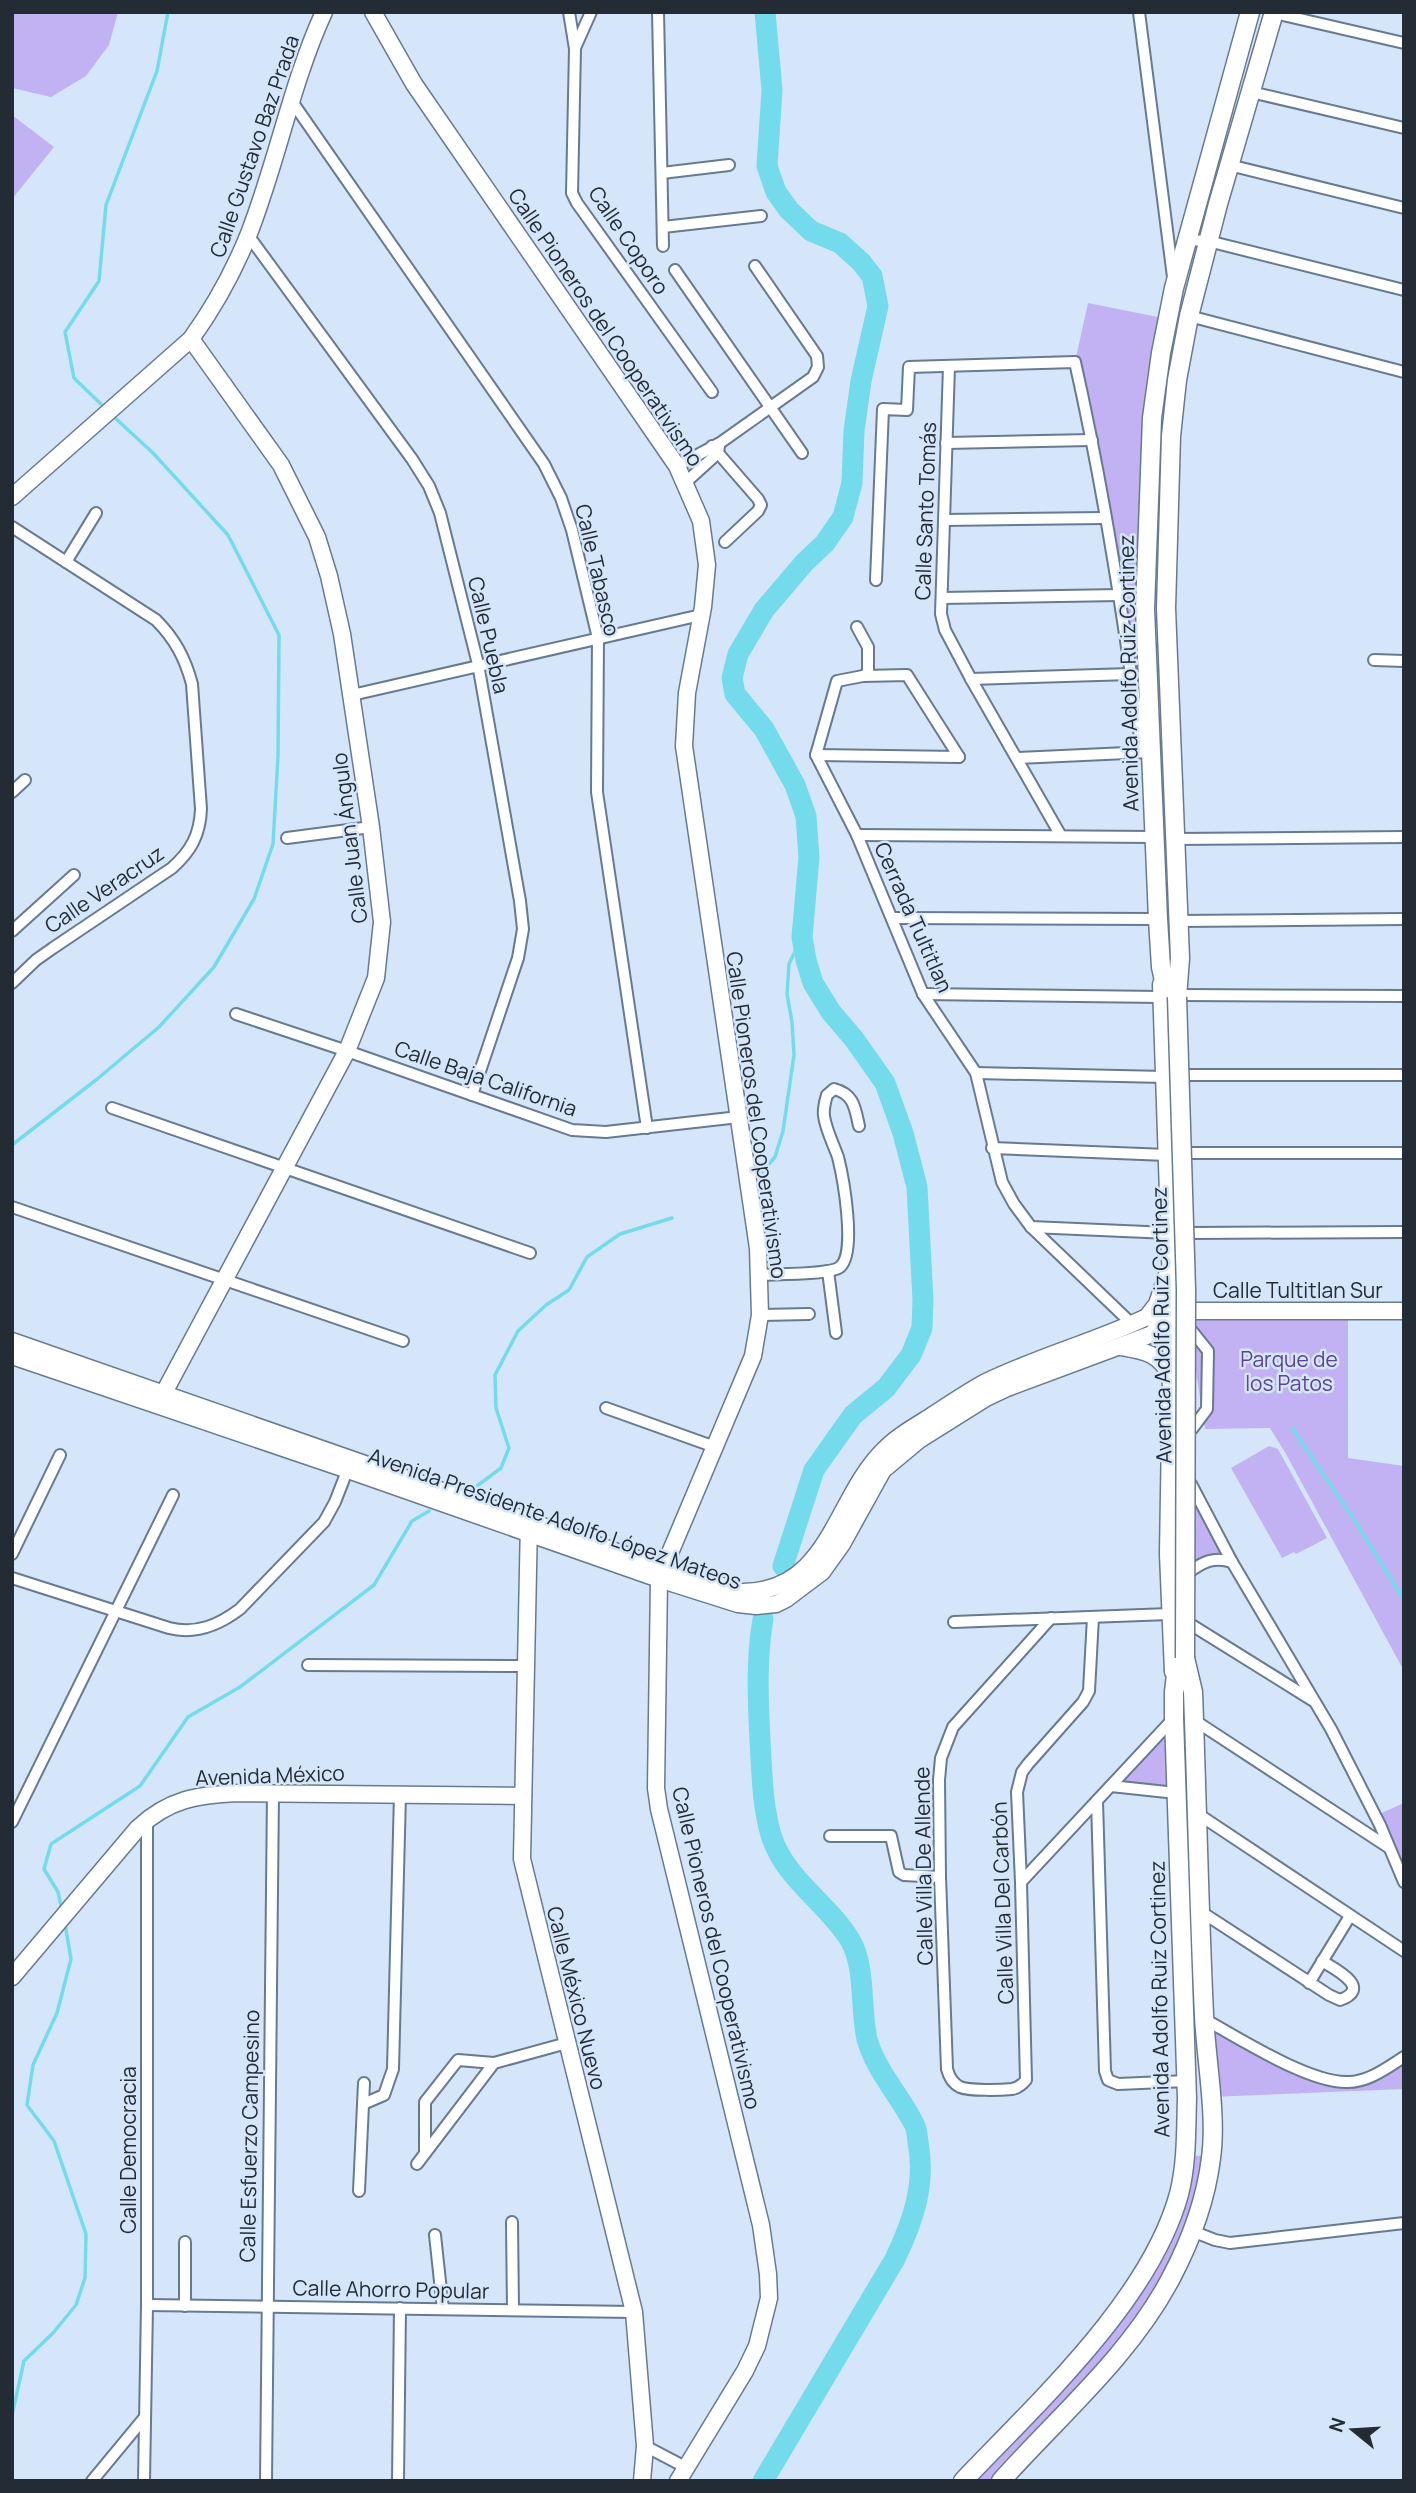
<svg xmlns="http://www.w3.org/2000/svg" width="1416" height="2493" font-family="Manrope,sans-serif">
  <rect width="100%" height="100%" fill="#d5e6fb"/>
  <g fill="#c2b2f4">
    <path d="M 12,12 L 118,12 L 109,45 L 86,76 L 51,97 L 12,88 Z"/>
    <path d="M 12,115 L 54,147 L 12,199 Z"/>
    <path d="M 1088,303 L 1168,319 L 1161,353 L 1142,752 L 1075,362 Z"/>
    <path d="M 1192,1311 L 1348,1311 L 1348,1458 L 1404,1466 L 1404,1671 L 1286,1454 L 1270,1428 L 1205,1429 L 1192,1347 Z"/>
    <path d="M 1269,1446 L 1278,1449 L 1327,1538 L 1296,1554 L 1294,1552 L 1282,1558 L 1231,1468 Z"/>
    <path d="M 1191,1484 L 1232,1562 L 1221,1558 L 1189,1572 Z"/>
    <path d="M 1174,1718 L 1176,1793 L 1111,1786 Z"/>
    <path d="M 1404,1803 L 1404,1882 L 1375,1816 Z"/>
    <path d="M 1204,2019 L 1296,2068 L 1347,2083 L 1404,2057 L 1404,2089 L 1211,2097 Z"/>
    <path d="M 1186,2155 L 1212,2157 L 1171,2278 L 1017,2470 L 1014,2481 L 963,2481 L 1136,2286 Z"/>
  </g>
  <g fill="none" stroke-linecap="round" stroke-linejoin="round">
    <g stroke="#74dbec" stroke-width="3.5">
      <path d="M 105,408 L 74,378 L 65,332 L 99,281 L 106,205 L 157,71 L 168,12"/>
      <path d="M 12,1145 L 96,1080 L 159,1027 L 214,967 L 254,899 L 273,844 L 278,756 L 279,635 L 228,535 L 153,453 L 113,416"/>
      <path d="M 762,1172 L 775,1157 L 783,1131 L 794,1055 L 792,1022 L 787,994 L 789,964 L 802,937"/>
      <path d="M 1292,1428 L 1355,1521 L 1404,1600"/>
      <path d="M 477,1486 L 501,1468 L 509,1448 L 496,1408 L 495,1375 L 518,1331 L 546,1305 L 569,1290 L 587,1257 L 620,1234 L 672,1218"/>
      <path d="M 62,1910 L 58,1892 L 44,1869 L 51,1844 L 140,1786 L 188,1717 L 240,1687 L 374,1585 L 412,1521 L 429,1511"/>
      <path d="M 12,2415 L 24,2361 L 53,2333 L 76,2305 L 85,2278 L 86,2234 L 54,2141 L 27,2105 L 33,2065 L 57,2013 L 71,1959 L 65,1924"/>
    </g>
    <g stroke="#74dbec" stroke-width="21">
      <path d="M 765,12 L 772,90 L 767,166 L 776,192 L 789,210 L 811,231 L 840,243 L 861,262 L 872,276 L 878,306 L 861,381 L 854,431 L 852,483 L 843,517 L 825,543 L 804,563 L 764,610 L 738,654 L 732,678 L 735,694 L 764,729 L 795,785 L 806,816 L 809,857 L 802,937 L 806,960 L 813,983 L 831,1012 L 854,1039 L 885,1083 L 903,1133 L 917,1187 L 923,1300 L 922,1328 L 911,1355 L 886,1388 L 853,1415 L 814,1470 L 783,1566"/>
      <path d="M 763,1619 C 756,1659 758,1700 760,1740 C 762,1772 762,1804 771,1835 C 785,1880 827,1902 850,1940 C 866,1966 860,2009 867,2039 C 876,2071 898,2093 913,2122 C 917,2127 917,2135 918,2142 C 926,2185 913,2221 895,2259 L 763,2481"/>
    </g>
    <defs>
      <g id="street">
        <path d="M 569,12 L 575,49 L 572,193 L 577,203 L 712,392"/>
        <path d="M 658,12 L 663,246"/>
        <path d="M 1139,12 L 1173,277"/>
        <path d="M 1274,13 L 1404,43"/>
        <path d="M 575,48 L 591,12"/>
        <path d="M 1251,92 L 1404,128"/>
        <path d="M 291,100 L 544,464 L 561,498 L 572,530 L 598,638 L 597,792 L 647,1128"/>
        <path d="M 1229,165 L 1404,208"/>
        <path d="M 662,173 L 729,165"/>
        <path d="M 663,227 L 761,216"/>
        <path d="M 248,235 L 412,459 L 429,486 L 440,513 L 478,664 L 520,901 L 523,929 L 518,958 L 472,1095"/>
        <path d="M 1187,240 L 1208,241 L 1404,290"/>
        <path d="M 675,270 L 802,453"/>
        <path d="M 1189,316 L 1404,372"/>
        <path d="M 949,366 L 941,614 L 945,630 L 971,679 L 1061,836"/>
        <path d="M 946,443 L 1092,440"/>
        <path d="M 712,446 L 758,499 L 761,505 L 758,511 L 725,542"/>
        <path d="M 677,466 L 720,443 L 813,377 L 818,367 L 817,356 L 755,266"/>
        <path d="M 686,482 L 718,453 L 719,446"/>
        <path d="M 945,520 L 1105,518"/>
        <path d="M 12,527 L 156,620 C 175,639 185,658 192,684 L 201,809 C 200,835 191,851 172,868 L 53,948 L 36,960 L 12,983"/>
        <path d="M 66,562 L 96,513"/>
        <path d="M 876,580 L 883,409 L 907,410 L 909,367 L 1075,362 C 1104,491 1124,621 1142,752"/>
        <path d="M 942,598 L 1120,595"/>
        <path d="M 857,627 L 868,647 L 868,673 L 863,676"/>
        <path d="M 1374,660 L 1404,661"/>
        <path d="M 971,679 L 1131,674"/>
        <path d="M 352,695 L 701,615"/>
        <path d="M 816,755 L 959,757"/>
        <path d="M 959,757 L 907,675 L 863,676 L 837,681 L 816,755 L 857,835 L 923,994 L 976,1073 L 1002,1182 L 1014,1204 L 1031,1227 L 1132,1324"/>
        <path d="M 1018,758 L 1149,752"/>
        <path d="M 12,792 L 25,780"/>
        <path d="M 857,835 L 1154,837"/>
        <path d="M 287,838 L 371,827"/>
        <path d="M 1175,839 L 1404,837"/>
        <path d="M 893,918 L 1158,919"/>
        <path d="M 1178,921 L 1404,919"/>
        <path d="M 12,931 L 74,875"/>
        <path d="M 923,994 L 1161,997"/>
        <path d="M 1182,995 L 1404,996"/>
        <path d="M 236,1014 L 347,1051 L 572,1130 L 606,1132 L 739,1117"/>
        <path d="M 976,1073 L 1165,1077"/>
        <path d="M 1185,1075 L 1404,1075"/>
        <path d="M 112,1108 L 530,1253"/>
        <path d="M 992,1148 L 1167,1155"/>
        <path d="M 1188,1153 L 1404,1153"/>
        <path d="M 12,1207 L 403,1341"/>
        <path d="M 1031,1227 L 1169,1233"/>
        <path d="M 1191,1233 L 1404,1232"/>
        <path d="M 828,1271 L 836,1333"/>
        <path d="M 760,1275 C 775,1274 830,1275 840,1267 C 857,1253 843,1177 838,1157 C 833,1143 826,1130 824,1116 C 823,1108 825,1102 827,1095 L 834,1089 C 854,1094 855,1108 859,1126"/>
        <path d="M 760,1315 L 809,1314"/>
        <path d="M 606,1408 L 715,1447"/>
        <path d="M 1192,1429 L 1207,1409 L 1208,1351 L 1192,1331"/>
        <path d="M 1191,1484 L 1232,1562 L 1331,1729 L 1380,1825 L 1404,1882"/>
        <path d="M 12,1554 L 60,1455"/>
        <path d="M 1189,1572 C 1203,1562 1214,1556 1232,1562"/>
        <path d="M 12,1578 L 169,1628 C 196,1635 219,1625 240,1609 L 324,1522 L 335,1502 L 349,1466"/>
        <path d="M 1051,1618 L 953,1727 L 941,1758 L 939,1780 L 940,1877 L 947,2069 C 949,2077 952,2083 960,2087 C 969,2091 1001,2090 1012,2089 C 1018,2088 1022,2085 1026,2080 L 1021,1882 L 1017,1792 L 1022,1772 L 1028,1764 L 1083,1702 L 1089,1691 L 1093,1617"/>
        <path d="M 954,1622 L 1169,1614"/>
        <path d="M 1190,1624 L 1312,1700"/>
        <path d="M 308,1665 L 524,1666"/>
        <path d="M 1194,1720 L 1388,1847"/>
        <path d="M 1111,1786 L 1176,1793"/>
        <path d="M 1097,1801 L 1105,2071 L 1108,2080 L 1118,2084 L 1187,2081"/>
        <path d="M 1198,1814 L 1404,1951"/>
        <path d="M 12,1822 L 173,1495"/>
        <path d="M 830,1836 L 891,1836 L 899,1872 L 904,1875 L 940,1877"/>
        <path d="M 1021,1882 L 1174,1718"/>
        <path d="M 1200,1911 L 1329,1995 L 1340,2000 C 1373,1988 1335,1969 1322,1961"/>
        <path d="M 1309,1983 L 1350,1916"/>
        <path d="M 1204,2019 C 1239,2038 1307,2082 1346,2082 C 1367,2083 1387,2068 1404,2057"/>
        <path d="M 363,2104 L 384,2095 L 393,2069 L 400,1794"/>
        <path d="M 425,2153 L 425,2102 L 458,2060 L 494,2063 L 567,2043"/>
        <path d="M 417,2164 L 494,2063"/>
        <path d="M 359,2191 L 364,2083"/>
        <path d="M 512,2222 L 513,2310"/>
        <path d="M 1192,2231 L 1215,2240 L 1230,2243 L 1404,2223"/>
        <path d="M 435,2235 L 443,2309"/>
        <path d="M 147,2305 L 634,2312"/>
        <path d="M 185,2306 L 185,2242"/>
        <path d="M 645,2446 L 687,2468"/>
        <path d="M 92,2481 L 145,2417"/>
        <path d="M 144,2481 L 147,2305 L 147,1820"/>
        <path d="M 266,2481 L 273,1792"/>
        <path d="M 398,2481 L 400,2308"/>
      </g>
      <g id="secondary">
        <path d="M 373,12 L 414,84 L 677,466 L 701,521 L 707,565 L 703,607 L 687,693 L 684,746 L 758,1248 L 760,1315 L 753,1356 L 659,1579 L 656,1788 L 659,1809 L 761,2225 L 768,2274 L 769,2298 L 757,2346 L 745,2371 L 678,2481"/>
        <path d="M 12,497 L 191,339 C 214,307 233,273 248,236 C 277,163 291,84 324,12"/>
        <path d="M 1161,984 L 1172,1314 L 1168,1554 L 1173,1672"/>
        <path d="M 1147,1317 L 1157,1304 L 1166,1277"/>
        <path d="M 12,1341 L 663,1568 L 741,1592 C 829,1593 834,1500 883,1451 C 896,1437 914,1427 930,1417 C 948,1405 966,1393 984,1383 C 1037,1357 1094,1342 1147,1317 C 1165,1321 1182,1329 1183,1350"/>
        <path d="M 1121,1347 C 1144,1351 1160,1353 1170,1376"/>
        <path d="M 12,1356 L 348,1470 L 659,1579 L 738,1604 L 756,1606 L 776,1604 L 786,1599 L 822,1572 L 842,1544 L 883,1470 L 919,1440 L 986,1398 L 1007,1388 L 1152,1334 C 1164,1317 1172,1313 1192,1311 L 1404,1311"/>
        <path d="M 159,1402 L 347,1051 L 376,978 L 382,922 L 371,827 L 342,634 L 329,576 L 317,537 L 281,465 L 191,339"/>
        <path d="M 529,1522 L 522,1859 L 634,2312 L 645,2446 L 642,2481"/>
        <path d="M 12,1977 L 138,1828 C 169,1799 197,1795 238,1793 L 523,1796"/>
      </g>
      <g id="primary">
        <path d="M 1177,997 L 1180,958 L 1166,608 L 1171,436 L 1177,380 L 1189,316 L 1218,204 L 1274,12"/>
        <path d="M 1168,998 L 1161,967 L 1158,919 L 1145,609 L 1152,418 L 1161,353 L 1174,288 L 1250,12"/>
        <path d="M 963,2481 C 1038,2402 1150,2300 1179,2194 C 1187,2163 1186,2130 1187,2098 L 1174,1718 L 1174,1692 L 1178,1657"/>
        <path d="M 1001,2481 C 1059,2416 1130,2356 1171,2278 C 1190,2242 1206,2199 1211,2158 C 1217,2115 1206,2060 1204,2015 C 1199,1907 1197,1800 1193,1692 L 1185,1658"/>
      </g>
    </defs>
    <use href="#street" stroke="#677a91" stroke-width="14"/>
    <use href="#secondary" stroke="#677a91" stroke-width="19"/>
    <use href="#primary" stroke="#677a91" stroke-width="21"/>
    <use href="#street" stroke="#fff" stroke-width="10"/>
    <use href="#secondary" stroke="#fff" stroke-width="16"/>
    <use href="#primary" stroke="#fff" stroke-width="18"/>
    <defs>
      <path id="primary-bridge" d="M 1177,997 L 1186,1289 L 1185,1658"/>
    </defs>
    <use href="#primary-bridge" stroke="#677a91" stroke-width="21" stroke-linecap="butt"/>
    <use href="#primary-bridge" stroke="#fff" stroke-width="18"/>
  </g>
  <g text-anchor="middle" dominant-baseline="central" stroke-width="5" stroke-linejoin="round" paint-order="stroke">
    <g font-size="21" fill="#232b34" stroke="#d5e6fb">
      <text transform="translate(254 146) rotate(-71)">Calle Gustavo Baz Prada</text>
      <text transform="translate(629 240) rotate(56)">Calle Coporo</text>
      <text transform="translate(606 327) rotate(56)">Calle Pioneros del Cooperativismo</text>
      <text transform="translate(925 511) rotate(-88)">Calle Santo Tomás</text>
      <text transform="translate(598 570) rotate(77)">Calle Tabasco</text>
      <text transform="translate(489 635) rotate(77)">Calle Puebla</text>
      <text transform="translate(1128 673) rotate(-91)">Avenida Adolfo Ruiz Cortinez</text>
      <text transform="translate(349 838) rotate(-97)">Calle Juan Ángulo</text>
      <text transform="translate(104 889) rotate(-34)">Calle Veracruz</text>
      <text transform="translate(914 917) rotate(66)">Cerrada Tultitlan</text>
      <text transform="translate(486 1078) rotate(19)">Calle Baja California</text>
      <text transform="translate(757 1115) rotate(82)">Calle Pioneros del Cooperativismo</text>
      <text x="1298" y="1290">Calle Tultitlan Sur</text>
      <text transform="translate(1161 1325) rotate(-91)">Avenida Adolfo Ruiz Cortinez</text>
      <text transform="translate(555 1518) rotate(19)">Avenida Presidente Adolfo López Mateos</text>
      <text transform="translate(270 1775) rotate(-2)">Avenida México</text>
      <text transform="translate(923 1866) rotate(-91)">Calle Villa De Allende</text>
      <text transform="translate(1002 1903) rotate(-92)">Calle Villa Del Carbón</text>
      <text transform="translate(717 1948) rotate(77)">Calle Pioneros del Cooperativismo</text>
      <text transform="translate(577 1998) rotate(76)">Calle México Nuevo</text>
      <text transform="translate(1159 1999) rotate(-91)">Avenida Adolfo Ruiz Cortinez</text>
      <text transform="translate(249 2136) rotate(-89)">Calle Esfuerzo Campesino</text>
      <text transform="translate(128 2150) rotate(-90)">Calle Democracia</text>
      <text transform="translate(391 2289) rotate(1)">Calle Ahorro Popular</text>
    </g>
    <g font-size="21" fill="#5d4395" stroke="#d5e6fb">
      <text x="1289" y="1359">Parque de<tspan x="1289" dy="24">los Patos</tspan></text>
    </g>
  </g>
  <rect width="1416" height="2493" fill="none" stroke="#232b34" stroke-width="28"/>
  <g transform="translate(1353 2430) rotate(288)" stroke="#d5e6fb" stroke-width="5" paint-order="stroke">
  <path d="M0-5L12 26L0 18L-12 26Z" fill="#232b34"/>
  <text y="-10" font-size="19" font-weight="bold" text-anchor="middle" fill="#232b34">N</text>
  </g>
</svg>
